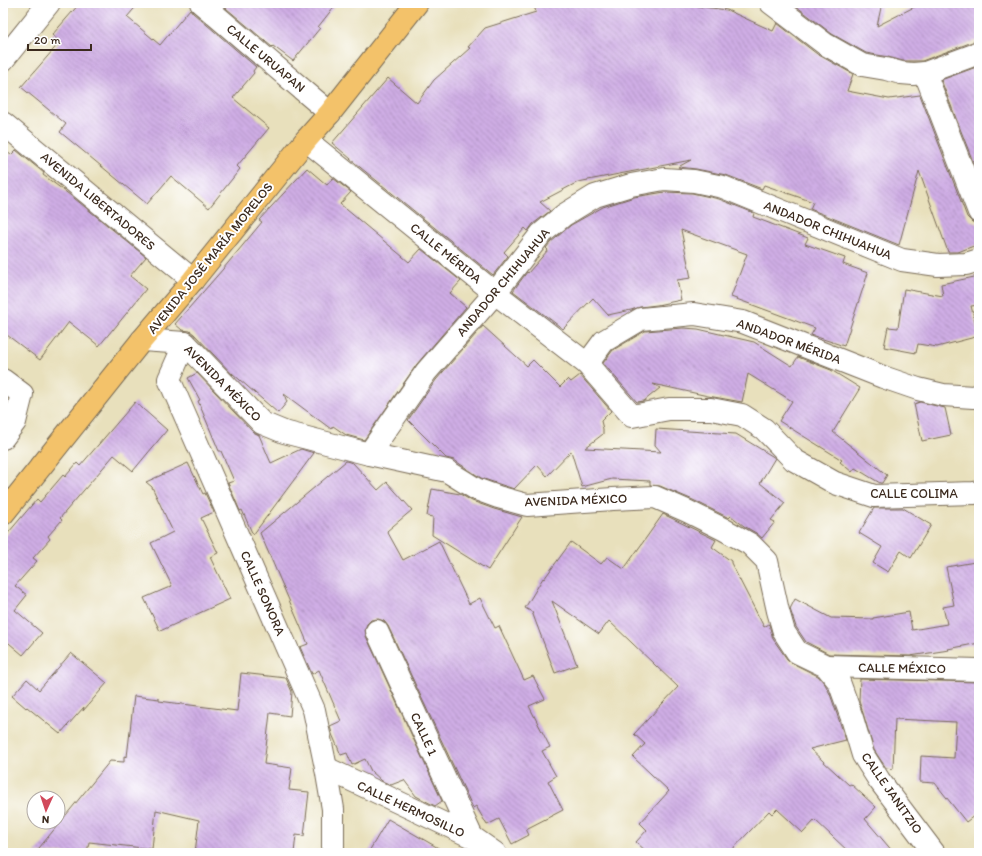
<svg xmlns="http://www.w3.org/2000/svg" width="982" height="856" font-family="Itim,sans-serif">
  <defs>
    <pattern id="building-back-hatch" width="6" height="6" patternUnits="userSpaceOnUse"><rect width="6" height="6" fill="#cfade5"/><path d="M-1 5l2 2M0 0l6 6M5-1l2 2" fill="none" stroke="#a98db9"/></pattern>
  </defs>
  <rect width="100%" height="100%" fill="#fff"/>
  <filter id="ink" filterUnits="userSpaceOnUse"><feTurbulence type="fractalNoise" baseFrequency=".025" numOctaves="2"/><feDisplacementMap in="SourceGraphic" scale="8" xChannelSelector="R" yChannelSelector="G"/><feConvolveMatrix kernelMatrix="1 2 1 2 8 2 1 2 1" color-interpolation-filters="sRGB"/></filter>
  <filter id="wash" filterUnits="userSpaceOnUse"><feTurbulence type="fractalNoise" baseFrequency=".012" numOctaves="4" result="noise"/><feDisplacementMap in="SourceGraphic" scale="16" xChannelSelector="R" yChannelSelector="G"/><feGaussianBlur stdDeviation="0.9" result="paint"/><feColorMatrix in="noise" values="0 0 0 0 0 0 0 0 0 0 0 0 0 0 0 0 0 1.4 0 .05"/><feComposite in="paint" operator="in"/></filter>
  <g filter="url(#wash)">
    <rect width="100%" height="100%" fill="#e8e0bc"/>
    <g id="blocks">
      <g fill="url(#building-back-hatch)">
        <path d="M 80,3 L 139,3 L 127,17 L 160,45 L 190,9 L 193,13 L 256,67 L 253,71 L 254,73 L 233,98 L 269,128 L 237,166 L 240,169 L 209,208 L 171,176 L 147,204 L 60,132 L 66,124 L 21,87 L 60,42 L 52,35 Z"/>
        <path d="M 220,3 L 337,3 L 318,27 L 320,28 L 293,61 L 273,46 L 272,47 Z"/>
        <path d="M 533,3 L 678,3 L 688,5 L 727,10 L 773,31 L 777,23 L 817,54 L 853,74 L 847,91 L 889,99 L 920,95 L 967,217 L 972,222 L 979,224 L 979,244 L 958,252 L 948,252 L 919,171 L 899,245 L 810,209 L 813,202 L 764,185 L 762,189 L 726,175 L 696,169 L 678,167 L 691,160 L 578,182 L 540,202 L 550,211 L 533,224 L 528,231 L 525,228 L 504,252 L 508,256 L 493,275 L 350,159 L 351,159 L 332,143 L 388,78 L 417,103 L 434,80 L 470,48 L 468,47 L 485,28 L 536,12 Z"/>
        <path d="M 792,3 L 882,3 L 877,26 L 922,3 L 979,3 L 979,41 L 975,41 L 922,61 L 903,61 L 888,57 L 866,53 L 832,34 Z"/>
        <path d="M 979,66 L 979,177 L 941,80 Z"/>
        <path d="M 3,149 L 11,155 L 16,150 L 44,173 L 43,175 L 74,198 L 146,257 L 130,276 L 146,289 L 113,330 L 113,329 L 99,346 L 69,322 L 40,360 L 3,332 Z"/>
        <path d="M 307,168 L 327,185 L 333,178 L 351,192 L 340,204 L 409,262 L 421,249 L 461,281 L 450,293 L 466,307 L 417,364 L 364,440 L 346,435 L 333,426 L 331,429 L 284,394 L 287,402 L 278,413 L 232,373 L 233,375 L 194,334 L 190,331 L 182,330 L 175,324 L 223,269 L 243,245 L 262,222 L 259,220 Z"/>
        <path d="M 665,192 L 692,193 L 719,199 L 754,213 L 753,217 L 808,238 L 805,244 L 845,258 L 843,264 L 868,273 L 844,346 L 811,335 L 815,328 L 731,297 L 747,254 L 681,230 L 691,278 L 677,280 L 681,300 L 657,305 L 640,307 L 631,310 L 608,315 L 593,298 L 563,329 L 513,291 L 527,272 L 528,273 L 548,250 L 546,248 L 550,243 L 571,225 L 603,207 L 634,197 Z"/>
        <path d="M 979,276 L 979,305 L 971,306 L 979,336 L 937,347 L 918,344 L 916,353 L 884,347 L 888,327 L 898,328 L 904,289 L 943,296 L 941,284 Z"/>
        <path d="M 483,326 L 527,366 L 533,360 L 560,387 L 568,379 L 571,382 L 580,375 L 611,411 L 601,421 L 603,429 L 603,434 L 585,448 L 661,452 L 655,445 L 656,429 L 736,434 L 772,456 L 775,458 L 760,483 L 785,503 L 771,520 L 775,522 L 762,538 L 756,533 L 744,526 L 731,516 L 729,518 L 693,500 L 660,486 L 650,485 L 650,481 L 612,479 L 582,487 L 571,451 L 547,476 L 537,465 L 514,489 L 481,478 L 454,460 L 446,458 L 408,420 L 436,380 Z"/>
        <path d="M 683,328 L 698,329 L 754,342 L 792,366 L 798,357 L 831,370 L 860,388 L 833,432 L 887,475 L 882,483 L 880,483 L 855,468 L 852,472 L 840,462 L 842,460 L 779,421 L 792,401 L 748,374 L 742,402 L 708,396 L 653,384 L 660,388 L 644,401 L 637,402 L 603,363 L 613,350 L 645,331 Z"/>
        <path d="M 197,373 L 253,432 L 259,435 L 271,463 L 301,449 L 314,453 L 253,535 L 242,510 L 240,511 L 228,483 L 234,481 L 221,451 L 219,451 L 198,401 L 200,400 L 188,378 Z"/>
        <path d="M 135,402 L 167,430 L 133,471 L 114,455 L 60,518 L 62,520 L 48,536 L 50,539 L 33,558 L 37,561 L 15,586 L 27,595 L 15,610 L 42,633 L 23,655 L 3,638 L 3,539 L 37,499 L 40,502 L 63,475 L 65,477 L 77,463 L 80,466 Z"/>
        <path d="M 920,402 L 945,408 L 951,435 L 922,441 L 914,404 Z"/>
        <path d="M 346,461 L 353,463 L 378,490 L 387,482 L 412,510 L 387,531 L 403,560 L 439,541 L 469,604 L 480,598 L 495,628 L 499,626 L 524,680 L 533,676 L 545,699 L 529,706 L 550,747 L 542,751 L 556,776 L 548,781 L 563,810 L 526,829 L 529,835 L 512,844 L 499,819 L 487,825 L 476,806 L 473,808 L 388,626 L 384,621 L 378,619 L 371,620 L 367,624 L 365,629 L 366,636 L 442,801 L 435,806 L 416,796 L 404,780 L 391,785 L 382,781 L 371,771 L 365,759 L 352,765 L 347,753 L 341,755 L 332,734 L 330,726 L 341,721 L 319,670 L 312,674 L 300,647 L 308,644 L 260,533 Z"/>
        <path d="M 188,463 L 203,494 L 205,493 L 214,512 L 201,518 L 218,553 L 210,557 L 230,599 L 160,631 L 144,598 L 172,586 L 151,543 L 173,532 L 152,487 L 146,482 Z"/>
        <path d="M 432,489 L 460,494 L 472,501 L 494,509 L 522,517 L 488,570 L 432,535 L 433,517 L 427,516 Z"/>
        <path d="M 874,508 L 903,508 L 931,525 L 911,558 L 901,551 L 888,572 L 873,563 L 882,547 L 859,533 Z"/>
        <path d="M 663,514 L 716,540 L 712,547 L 731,561 L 731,563 L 764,627 L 769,624 L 773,639 L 787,659 L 792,663 L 818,676 L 825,684 L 830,694 L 846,740 L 810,749 L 849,785 L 851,784 L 876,807 L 865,819 L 894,853 L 850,853 L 815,820 L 803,833 L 777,809 L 772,814 L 769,811 L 729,853 L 648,853 L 636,842 L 647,830 L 640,823 L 669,791 L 633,757 L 645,744 L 634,734 L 678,687 L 609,621 L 599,634 L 552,601 L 577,665 L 555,673 L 532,612 L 525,608 L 543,578 L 544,579 L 571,542 L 601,564 L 607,557 L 624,569 Z"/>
        <path d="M 975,562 L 979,580 L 979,643 L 948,649 L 949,650 L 910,656 L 829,654 L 806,642 L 796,627 L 790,609 L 795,599 L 831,618 L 873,619 L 873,618 L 909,612 L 912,630 L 947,624 L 943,607 L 954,605 L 946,567 Z"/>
        <path d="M 71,653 L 107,683 L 83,711 L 84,707 L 60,734 L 27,707 L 26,708 L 12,696 L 27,679 L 39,690 Z"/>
        <path d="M 241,673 L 286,678 L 292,692 L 290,716 L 270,713 L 264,764 L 292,768 L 289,790 L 309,792 L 304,836 L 296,835 L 294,853 L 195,853 L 199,820 L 156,810 L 152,849 L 89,842 L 87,853 L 35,853 L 110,761 L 124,762 L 124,756 L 127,757 L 134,696 L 159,699 L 159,701 L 237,711 Z"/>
        <path d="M 860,679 L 979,682 L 979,738 L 978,759 L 979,760 L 979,812 L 966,822 L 935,783 L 920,782 L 921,756 L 954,758 L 956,722 L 895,719 L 893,769 L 886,768 L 874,750 L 859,700 Z"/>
        <path d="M 388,819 L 447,853 L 368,853 Z"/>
      </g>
    </g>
  </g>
  <g filter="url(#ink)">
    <use href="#blocks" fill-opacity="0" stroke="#786a55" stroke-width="1"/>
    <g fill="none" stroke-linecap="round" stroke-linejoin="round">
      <defs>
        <g id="minor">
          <path d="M 201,3 L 330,113"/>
          <path d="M 771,3 L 825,44 L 862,65 L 886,69 L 901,73 L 913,74 L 925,73 L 979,53"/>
          <path d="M 3,60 L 49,3"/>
          <path d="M 925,73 L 979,212"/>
          <path d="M 3,123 L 193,280"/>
          <path d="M 306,140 L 495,293 L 587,364 L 632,416 L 669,409 L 711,409 L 742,415 L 764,429 L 794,460 L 835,483 L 874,496 L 974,493 L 979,492"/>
          <path d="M 142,340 L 185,343 L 262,423 L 284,432 L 369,454 L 447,471 L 476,489 L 498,497 L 527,505 L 613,499 L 655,497 L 687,511 L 723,529 L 750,544 L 767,561 L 778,611 L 784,632 L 797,652 L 826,666 L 839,682 L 852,718 L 863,755 L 879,780 L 934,853"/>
          <path d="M 185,343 L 169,379 L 314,710 L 326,768 L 333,809 L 333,853"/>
          <path d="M 587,364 L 604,341 L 641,319 L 694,314 L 743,322 L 883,377 L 918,389 L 943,395 L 973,397 L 979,395"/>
          <path d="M 3,380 L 22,394 L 15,422 L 3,438"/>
          <path d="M 369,454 L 426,372 L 495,293 L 541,234 L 564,215 L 595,196 L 631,185 L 664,179 L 694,181 L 723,187 L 902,260 L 938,265 L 966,264 L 979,260"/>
          <path d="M 377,631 L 472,837"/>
          <path d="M 826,666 L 979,670"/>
          <path d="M 326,768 L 472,837 L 495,853"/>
        </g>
        <path id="major" d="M 3,514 L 142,340 L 193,280 L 306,140 L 330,113 L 417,3"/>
      </defs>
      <use href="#minor" stroke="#786a55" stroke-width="24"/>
      <use href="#major" stroke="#786a55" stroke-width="24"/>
      <use href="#minor" stroke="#fff" stroke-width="22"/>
      <use href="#major" stroke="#f3c26a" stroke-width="22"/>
    </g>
  </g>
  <g text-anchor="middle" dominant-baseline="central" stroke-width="4" stroke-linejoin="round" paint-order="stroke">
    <g font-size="13" fill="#3b2a1e" stroke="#fff">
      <text transform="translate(266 58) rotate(40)">CALLE URUAPAN</text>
      <text transform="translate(98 201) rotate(40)">AVENIDA LIBERTADORES</text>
      <text transform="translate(828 230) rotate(22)">ANDADOR CHIHUAHUA</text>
      <text transform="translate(446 253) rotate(39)">CALLE MÉRIDA</text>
      <text transform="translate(210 258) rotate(-51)">AVENIDA JOSÉ MARÍA MORELOS</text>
      <text transform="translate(503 282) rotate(-50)">ANDADOR CHIHUAHUA</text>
      <text transform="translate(789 341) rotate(20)">ANDADOR MÉRIDA</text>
      <text transform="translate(223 383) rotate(45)">AVENIDA MÉXICO</text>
      <text x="914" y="493">CALLE COLIMA</text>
      <text transform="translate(576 500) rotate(-2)">AVENIDA MÉXICO</text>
      <text transform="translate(263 593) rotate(66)">CALLE SONORA</text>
      <text transform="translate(902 668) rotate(1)">CALLE MÉXICO</text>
      <text transform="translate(424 734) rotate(65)">CALLE 1</text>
      <text transform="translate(892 793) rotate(55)">CALLE JANITZIO</text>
      <text transform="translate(411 809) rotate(25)">CALLE HERMOSILLO</text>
    </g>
  </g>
  <rect width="982" height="856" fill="none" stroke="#fff" stroke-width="16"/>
  <g transform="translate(46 810) rotate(183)"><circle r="19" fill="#ffffff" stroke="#b1aaa5"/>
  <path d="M0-3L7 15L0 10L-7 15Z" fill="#d1495b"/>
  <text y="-6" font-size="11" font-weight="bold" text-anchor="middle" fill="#3b2a1e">N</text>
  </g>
  <path d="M28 44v6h63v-6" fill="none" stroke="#3b2a1e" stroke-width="2"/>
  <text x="34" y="44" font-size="12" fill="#3b2a1e" stroke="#ffffff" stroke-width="3" paint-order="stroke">20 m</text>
</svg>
